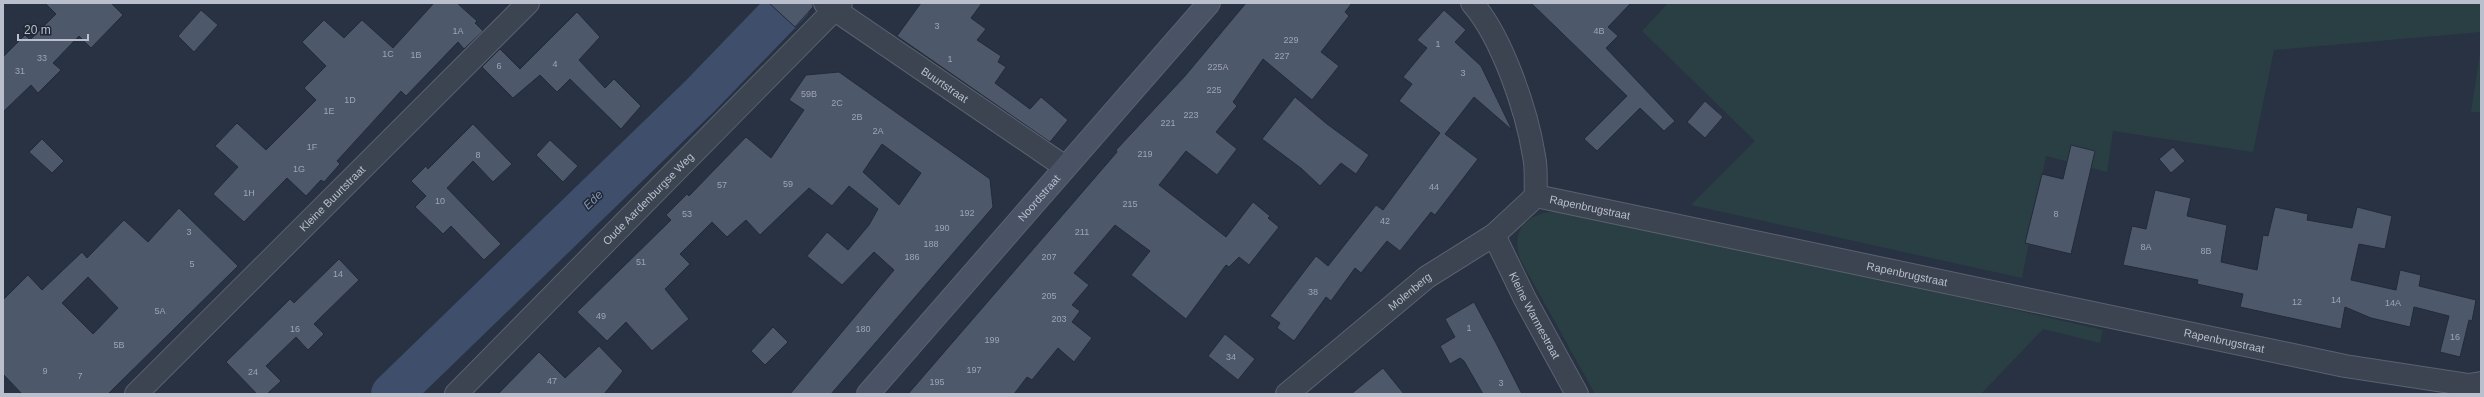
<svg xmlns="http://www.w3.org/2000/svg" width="2484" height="397" font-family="Helvetica,sans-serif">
  <rect width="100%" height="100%" fill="#283242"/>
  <g fill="#2a3f43">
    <path d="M 1668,3 L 2481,3 L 2481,32 L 2274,50 L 2253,152 L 2113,131 L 2107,172 L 2046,156 L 2022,278 L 1691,205 L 1755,141 L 1642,31 Z"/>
    <path d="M 2481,46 L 2481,112 L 2471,112 Z"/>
    <path d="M 1553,211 L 1759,252 L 2103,330 L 2100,343 L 2043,329 L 1981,394 L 1595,394 L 1520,259 C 1511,230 1525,216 1553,211 Z"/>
  </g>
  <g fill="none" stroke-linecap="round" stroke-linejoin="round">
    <path stroke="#3e4e6b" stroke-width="42" d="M 392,394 L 700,96 L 790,3"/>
  </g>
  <g fill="#4e586b" stroke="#232b39" fill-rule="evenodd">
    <path d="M 45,3 L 111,3 L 123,15 L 91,48 L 79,36 L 53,63 L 61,70 L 38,93 L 31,85 L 3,112 L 3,57 L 25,35 L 30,40 L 56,14 Z"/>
    <path d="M 434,3 L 457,3 L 477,21 L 475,23 L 483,31 L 464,49 L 458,42 L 406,96 L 401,91 L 337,161 L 340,164 L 324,182 L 321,180 L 306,196 L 287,178 L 244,222 L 213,194 L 238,167 L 215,146 L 237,123 L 266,150 L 316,100 L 304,88 L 326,66 L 302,42 L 324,20 L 344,38 L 362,20 L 393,48 Z"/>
    <path d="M 769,3 L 813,3 L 813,7 L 795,27 Z"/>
    <path d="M 921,3 L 982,3 L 971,18 L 986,29 L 977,40 L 1001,56 L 998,62 L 1006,67 L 995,83 L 1030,109 L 1041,97 L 1068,120 L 1050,142 L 897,36 Z"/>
    <path d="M 1246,3 L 1352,3 L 1345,12 L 1349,16 L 1321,52 L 1339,66 L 1312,100 L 1263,59 L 1233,102 L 1237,106 L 1216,132 L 1237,149 L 1217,175 L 1186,151 L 1159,185 L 1226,237 L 1253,202 L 1270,216 L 1268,218 L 1279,227 L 1249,265 L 1239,257 L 1229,267 L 1226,265 L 1186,319 L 1131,275 L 1150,251 L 1115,225 L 1074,273 L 1089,285 L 1072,305 L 1080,311 L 1072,322 L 1092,338 L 1074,362 L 1058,348 L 1032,380 L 1027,377 L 1014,394 L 908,394 L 1117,152 L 1116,150 L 1185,76 Z"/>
    <path d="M 1531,3 L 1631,3 L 1608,27 L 1618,36 L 1606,48 L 1675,121 L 1664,131 L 1640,108 L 1597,151 L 1584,139 L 1627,96 Z"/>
    <path d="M 201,10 L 218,25 L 194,52 L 178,36 Z"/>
    <path d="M 1444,10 L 1466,30 L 1455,42 L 1481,66 L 1512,130 L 1474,97 L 1445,134 L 1478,159 L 1435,215 L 1431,212 L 1400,251 L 1387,241 L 1361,273 L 1355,268 L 1331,301 L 1326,297 L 1294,341 L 1277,328 L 1280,323 L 1270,316 L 1316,256 L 1328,266 L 1376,205 L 1383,210 L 1440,133 L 1399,101 L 1412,84 L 1403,77 L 1427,48 L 1417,40 Z"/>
    <path d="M 577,12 L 600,37 L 579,60 L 605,88 L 614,79 L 641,106 L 621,129 L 570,79 L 557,92 L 540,75 L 513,98 L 482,67 L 500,49 L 520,69 Z"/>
    <path d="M 839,72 L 990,179 L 993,207 L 981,221 L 831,394 L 790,394 L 894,270 L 874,252 L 842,285 L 807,256 L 827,232 L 848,250 L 869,225 L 878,209 L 849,186 L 832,206 L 809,188 L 760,235 L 746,220 L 727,237 L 712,222 L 680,254 L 690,264 L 665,289 L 689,319 L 652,351 L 626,322 L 607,341 L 577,312 L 671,220 L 666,215 L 687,194 L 689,196 L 746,137 L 771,158 L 804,110 L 789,100 L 806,75 ZM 882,144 L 921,173 L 899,205 L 863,172 Z"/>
    <path d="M 1295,97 L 1327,124 L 1369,155 L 1356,174 L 1341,163 L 1320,186 L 1302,169 L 1262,139 Z"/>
    <path d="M 1705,101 L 1723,117 L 1705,138 L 1687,122 Z"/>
    <path d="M 473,124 L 512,164 L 493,182 L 473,161 L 447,188 L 501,244 L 484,260 L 451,226 L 443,234 L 415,207 L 426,196 L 411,181 L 426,166 L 428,169 Z"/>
    <path d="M 42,139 L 64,161 L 52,173 L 29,152 Z"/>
    <path d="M 550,140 L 578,166 L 563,182 L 536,155 Z"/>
    <path d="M 2071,145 L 2095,151 L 2071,254 L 2025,243 L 2042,174 L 2063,179 Z"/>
    <path d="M 2173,147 L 2185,161 L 2171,173 L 2159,159 Z"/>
    <path d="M 2155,190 L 2191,198 L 2187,216 L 2227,225 L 2221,262 L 2257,270 L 2263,235 L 2268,236 L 2275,207 L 2308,214 L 2307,220 L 2352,228 L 2357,207 L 2392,216 L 2385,249 L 2359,244 L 2351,280 L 2396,290 L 2400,270 L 2421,275 L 2419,286 L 2476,300 L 2472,321 L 2469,320 L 2460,357 L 2440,352 L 2449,316 L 2414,307 L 2410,327 L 2371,318 L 2345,307 L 2341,329 L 2240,307 L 2243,294 L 2197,284 L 2198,280 L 2123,265 L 2132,226 L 2146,229 Z"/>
    <path d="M 179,208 L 238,266 L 108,394 L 22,394 L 3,374 L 3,300 L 28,275 L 42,290 L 82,252 L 87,258 L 124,220 L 148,242 ZM 88,277 L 118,308 L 93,334 L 62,303 Z"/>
    <path d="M 339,259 L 359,280 L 314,324 L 324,334 L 308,350 L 296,337 L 266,366 L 281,381 L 267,394 L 257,394 L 226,362 L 290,299 L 294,303 Z"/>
    <path d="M 1474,302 L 1496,343 L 1522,394 L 1483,394 L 1464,361 L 1460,358 L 1450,364 L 1440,346 L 1455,337 L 1445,319 Z"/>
    <path d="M 773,327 L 788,342 L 765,365 L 751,351 Z"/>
    <path d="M 1225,334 L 1255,359 L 1238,380 L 1208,356 Z"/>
    <path d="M 599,346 L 623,371 L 604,394 L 498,394 L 539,352 L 565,378 Z"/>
    <path d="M 1383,368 L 1404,394 L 1351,394 Z"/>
  </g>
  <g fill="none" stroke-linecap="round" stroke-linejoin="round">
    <defs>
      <g id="street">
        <path id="s1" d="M 825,3 L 1065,167"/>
        <path id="s2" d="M 1472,3 C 1502,37 1527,111 1534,156 C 1537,169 1535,183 1536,196 L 2345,366 L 2469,385 L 2481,383"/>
        <path id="s3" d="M 1494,235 L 1525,299 L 1577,394"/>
        <path id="s4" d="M 136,394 L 528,3"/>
        <path id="s5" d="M 456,394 L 841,3"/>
        <path id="s6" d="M 1287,394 L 1427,277 L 1494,235 L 1536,196"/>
      </g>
      <g id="secondary">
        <path id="s7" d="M 868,394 L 1209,3"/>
      </g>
    </defs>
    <use href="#street" stroke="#5a626f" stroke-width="24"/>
    <use href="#secondary" stroke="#5a626f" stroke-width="24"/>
    <use href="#street" stroke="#3c4452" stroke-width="22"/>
    <use href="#secondary" stroke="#4a5365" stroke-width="22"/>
  </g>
  <g text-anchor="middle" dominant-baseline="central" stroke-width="3" stroke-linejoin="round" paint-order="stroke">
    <g font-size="9" fill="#9ea5b4">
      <text x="937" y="26">3</text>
      <text x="458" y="31">1A</text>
      <text x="1599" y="31">4B</text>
      <text x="1291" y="40">229</text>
      <text x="1438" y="44">1</text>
      <text x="388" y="54">1C</text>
      <text x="416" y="55">1B</text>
      <text x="1282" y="56">227</text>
      <text x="42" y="58">33</text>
      <text x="950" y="59">1</text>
      <text x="555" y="64">4</text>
      <text x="499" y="66">6</text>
      <text x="1218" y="67">225A</text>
      <text x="20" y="71">31</text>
      <text x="1463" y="73">3</text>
      <text x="1214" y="90">225</text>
      <text x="809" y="94">59B</text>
      <text x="350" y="100">1D</text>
      <text x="837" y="103">2C</text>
      <text x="329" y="111">1E</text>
      <text x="1191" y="115">223</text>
      <text x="857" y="117">2B</text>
      <text x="1168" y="123">221</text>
      <text x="878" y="131">2A</text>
      <text x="312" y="147">1F</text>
      <text x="1145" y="154">219</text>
      <text x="478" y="155">8</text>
      <text x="299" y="169">1G</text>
      <text x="788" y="184">59</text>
      <text x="722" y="185">57</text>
      <text x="1434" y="187">44</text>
      <text x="249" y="193">1H</text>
      <text x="440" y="201">10</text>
      <text x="1130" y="204">215</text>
      <text x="967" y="213">192</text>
      <text x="687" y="214">53</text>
      <text x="2056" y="214">8</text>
      <text x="1385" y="221">42</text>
      <text x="942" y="228">190</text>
      <text x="189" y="232">3</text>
      <text x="1082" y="232">211</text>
      <text x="931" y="244">188</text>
      <text x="2146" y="247">8A</text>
      <text x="2206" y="251">8B</text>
      <text x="912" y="257">186</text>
      <text x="1049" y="257">207</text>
      <text x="641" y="262">51</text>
      <text x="192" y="264">5</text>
      <text x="338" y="274">14</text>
      <text x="1313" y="292">38</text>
      <text x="1049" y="296">205</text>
      <text x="2336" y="300">14</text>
      <text x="2297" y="302">12</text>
      <text x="2393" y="303">14A</text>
      <text x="160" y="311">5A</text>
      <text x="601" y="316">49</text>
      <text x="1059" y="319">203</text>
      <text x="1469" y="328">1</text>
      <text x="295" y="329">16</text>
      <text x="863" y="329">180</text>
      <text x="2455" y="337">16</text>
      <text x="992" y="340">199</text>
      <text x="119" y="345">5B</text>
      <text x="1231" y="357">34</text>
      <text x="974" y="370">197</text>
      <text x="45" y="371">9</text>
      <text x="253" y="372">24</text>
      <text x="80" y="376">7</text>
      <text x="552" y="381">47</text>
      <text x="937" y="382">195</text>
      <text x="1501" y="383">3</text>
    </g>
    <g font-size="11" fill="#b9bfcc" stroke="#212937">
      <text stroke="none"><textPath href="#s1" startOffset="145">Buurtstraat</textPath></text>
      <text stroke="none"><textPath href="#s4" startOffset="277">Kleine Buurtstraat</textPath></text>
      <text stroke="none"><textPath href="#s7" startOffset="260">Noordstraat</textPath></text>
      <text stroke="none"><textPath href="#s5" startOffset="274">Oude Aardenburgse Weg</textPath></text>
      <text stroke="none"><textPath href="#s2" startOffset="262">Rapenbrugstraat</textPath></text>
      <text stroke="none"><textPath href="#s2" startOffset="586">Rapenbrugstraat</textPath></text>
      <text stroke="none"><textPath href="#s6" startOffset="160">Molenberg</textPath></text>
      <text stroke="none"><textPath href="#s3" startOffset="90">Kleine Warmestraat</textPath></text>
      <text stroke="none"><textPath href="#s2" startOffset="910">Rapenbrugstraat</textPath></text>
    </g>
    <g font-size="12" font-style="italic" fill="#8294b2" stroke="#212937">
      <text transform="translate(593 200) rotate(-44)">Ede</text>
    </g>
  </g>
  <rect width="2484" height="397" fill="none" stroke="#b9bfcc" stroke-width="8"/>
  <path d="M18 34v6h70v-6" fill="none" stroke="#b9bfcc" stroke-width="2"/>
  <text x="24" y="34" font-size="12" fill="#b9bfcc" stroke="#212937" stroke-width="3" paint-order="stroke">20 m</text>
</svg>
